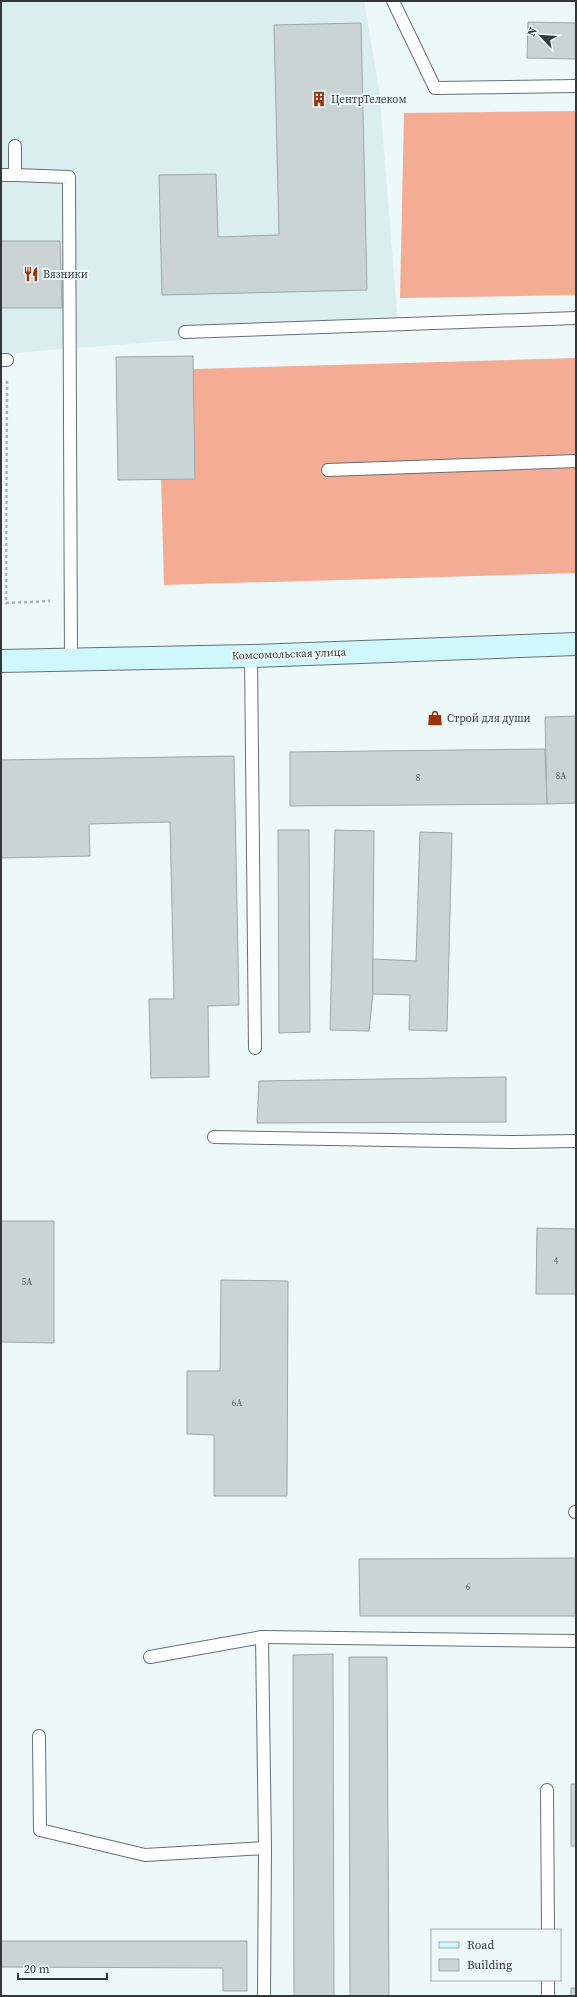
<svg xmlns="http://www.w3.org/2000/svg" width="577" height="1997" font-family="'Source Serif 4',serif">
  <rect width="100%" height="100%" fill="#edf8f9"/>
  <path fill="#daedef" d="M 1,1 L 364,1 L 379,89 L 398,323 L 1,354 Z"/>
  <g fill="#f4ac95">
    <path d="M 576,111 L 576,295 L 400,298 L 404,113 Z"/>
    <path d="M 576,358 L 576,573 L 164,585 L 158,370 Z"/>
  </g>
  <g fill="#cad4d5" stroke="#9da7a8">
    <path d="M 528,22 L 576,23 L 576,59 L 527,58 Z"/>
    <path d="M 361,23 L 367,290 L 162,295 L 159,175 L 216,174 L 218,237 L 279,235 L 274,25 Z"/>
    <path d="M 1,241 L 60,241 L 62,308 L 1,308 Z"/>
    <path d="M 193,356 L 195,479 L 118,480 L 116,357 Z"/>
    <path d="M 576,716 L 576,803 L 547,804 L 545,717 Z"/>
    <path d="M 545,749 L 547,804 L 290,806 L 290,752 Z"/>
    <path d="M 234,756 L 239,1005 L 208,1006 L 209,1077 L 151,1078 L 149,999 L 174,999 L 170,822 L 89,824 L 90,856 L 1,858 L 1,760 Z"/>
    <path d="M 278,830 L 309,830 L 310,1032 L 279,1033 Z"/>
    <path d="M 335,830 L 374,831 L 373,959 L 373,994 L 369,1031 L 330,1030 Z"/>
    <path d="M 420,832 L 452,833 L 447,1031 L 409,1030 L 410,995 L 373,994 L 373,959 L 416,961 Z"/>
    <path d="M 506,1077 L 506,1122 L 257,1123 L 259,1081 Z"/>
    <path d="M 1,1221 L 54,1221 L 54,1343 L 1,1342 Z"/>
    <path d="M 537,1228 L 576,1229 L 576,1294 L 536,1294 Z"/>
    <path d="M 221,1280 L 288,1281 L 287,1496 L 214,1496 L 214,1435 L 187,1434 L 187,1371 L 220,1371 Z"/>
    <path d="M 576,1558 L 576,1616 L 360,1616 L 359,1559 Z"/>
    <path d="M 333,1654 L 334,1996 L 294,1996 L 293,1655 Z"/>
    <path d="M 349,1657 L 387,1657 L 389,1996 L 350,1996 Z"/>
    <rect x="571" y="1784" width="5" height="62"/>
    <path d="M 1,1941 L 247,1941 L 247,1991 L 223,1991 L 223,1968 L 1,1967 Z"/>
    <rect x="571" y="1988" width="5" height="8"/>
  </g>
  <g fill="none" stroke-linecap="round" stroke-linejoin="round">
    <defs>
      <g id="lane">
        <path d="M 393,1 L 435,88 L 576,86"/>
        <path d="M 15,146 L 15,175 L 69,177 L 71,659"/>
        <path d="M 1,175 L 15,175"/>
        <path d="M 185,332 L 576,318"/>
        <path d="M 1,360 L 7,360"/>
        <path d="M 328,470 L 576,461"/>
        <path d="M 251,656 L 255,1048"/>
        <path d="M 214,1137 L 515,1142 L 576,1141"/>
        <path d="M 575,1512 L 576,1512"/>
        <path d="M 262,1637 L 576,1641"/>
        <path d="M 150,1657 L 262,1637 L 265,1848 L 264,1996"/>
        <path d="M 39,1736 L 40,1830 L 145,1855 L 265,1848"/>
        <path d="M 547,1790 L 548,1930"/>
        <path d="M 548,1980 L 548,1996"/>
      </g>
      <path id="secondary" d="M 1,661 L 251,656 L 576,644"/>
    </defs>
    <use href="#lane" stroke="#677071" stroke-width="14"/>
    <use href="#secondary" stroke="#677071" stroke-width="24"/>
    <path stroke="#adb6b7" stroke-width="2.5" stroke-dasharray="3 3" stroke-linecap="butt" d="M 7,381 L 6,603 L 50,601"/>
    <use href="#lane" stroke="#fff" stroke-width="12"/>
    <use href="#secondary" stroke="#cef8fb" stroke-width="22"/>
  </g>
  <defs>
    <symbol id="building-bare" viewBox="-9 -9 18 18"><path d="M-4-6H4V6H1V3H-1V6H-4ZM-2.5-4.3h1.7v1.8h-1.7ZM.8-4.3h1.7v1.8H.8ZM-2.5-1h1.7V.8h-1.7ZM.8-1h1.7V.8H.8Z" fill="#993309" stroke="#edf8f9" stroke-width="2.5" paint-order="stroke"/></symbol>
    <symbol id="restaurant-bare" viewBox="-9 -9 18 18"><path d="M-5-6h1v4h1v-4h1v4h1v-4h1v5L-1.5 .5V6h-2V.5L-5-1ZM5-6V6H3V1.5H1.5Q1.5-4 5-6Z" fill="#993309" stroke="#edf8f9" stroke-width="2.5" paint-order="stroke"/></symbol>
    <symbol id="shop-bare" viewBox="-9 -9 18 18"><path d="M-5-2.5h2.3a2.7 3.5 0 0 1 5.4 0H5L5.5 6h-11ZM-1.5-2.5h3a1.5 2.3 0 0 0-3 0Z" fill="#993309" stroke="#edf8f9" stroke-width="2.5" paint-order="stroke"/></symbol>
  </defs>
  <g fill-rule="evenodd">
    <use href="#building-bare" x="308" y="88" width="22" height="22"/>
    <use href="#restaurant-bare" x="20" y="263" width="22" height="22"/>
    <use href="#shop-bare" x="424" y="707" width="22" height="22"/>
  </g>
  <g text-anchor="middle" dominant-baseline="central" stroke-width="4" stroke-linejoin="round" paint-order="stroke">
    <g font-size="9" fill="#5a5f60">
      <text x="561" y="776">8А</text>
      <text x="418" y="778">8</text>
      <text x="556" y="1261">4</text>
      <text x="27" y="1282">5А</text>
      <text x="237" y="1403">6А</text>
      <text x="468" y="1587">6</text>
    </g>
    <g font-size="11" fill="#343839" stroke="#edf8f9" text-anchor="start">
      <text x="331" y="99">ЦентрТелеком</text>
      <text x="43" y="274">Вязники</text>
      <text x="447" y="718">Строй для души</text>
    </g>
    <g font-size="11" fill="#343839" stroke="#edf8f9">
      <text transform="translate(289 654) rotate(-2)">Комсомольская улица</text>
    </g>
  </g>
  <rect width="577" height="1997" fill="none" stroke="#343839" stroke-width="4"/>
  <rect x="431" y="1929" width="130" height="52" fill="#edf8f9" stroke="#a3abac"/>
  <rect x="439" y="1942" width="20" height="6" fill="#cef8fb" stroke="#a3abac"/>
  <text x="467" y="1949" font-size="12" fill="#343839">Road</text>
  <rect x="439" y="1959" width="20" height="12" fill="#cad4d5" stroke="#a3abac"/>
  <text x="467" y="1969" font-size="12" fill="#343839">Building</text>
  <g transform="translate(541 36) rotate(295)" stroke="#edf8f9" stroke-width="3" paint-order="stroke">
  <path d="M0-3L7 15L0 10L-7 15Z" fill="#343839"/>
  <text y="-6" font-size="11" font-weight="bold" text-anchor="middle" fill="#343839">N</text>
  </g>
  <path d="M18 1973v6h89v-6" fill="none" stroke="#343839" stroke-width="2"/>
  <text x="24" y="1973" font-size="12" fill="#343839" stroke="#edf8f9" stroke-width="3" paint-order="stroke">20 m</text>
</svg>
